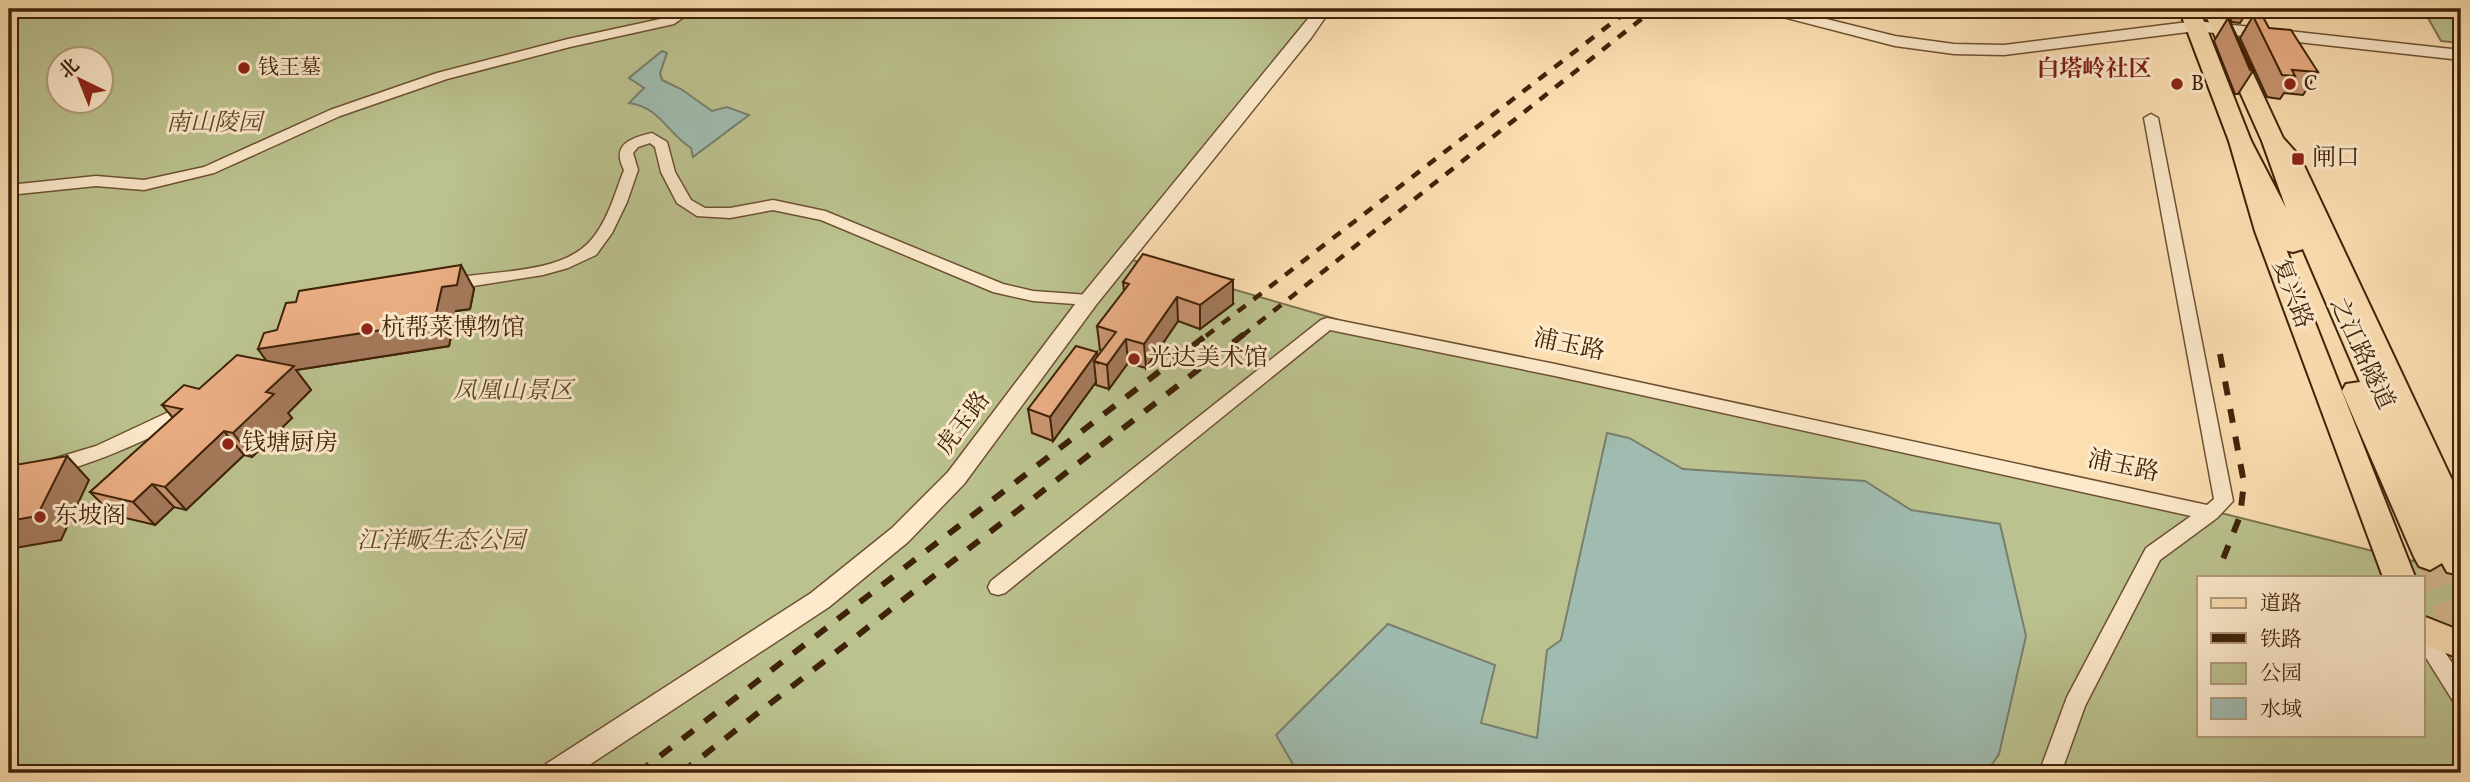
<svg xmlns="http://www.w3.org/2000/svg" width="2470" height="782" font-family="Vollkorn,'Noto Serif SC',serif">
  <rect width="100%" height="100%" fill="#fcdfb1"/>
  <filter id="stains"><feTurbulence type="fractalNoise" baseFrequency=".00286" numOctaves="4"/><feColorMatrix values="0 0 0 0 .2 0 0 0 0 .09 0 0 0 0 .02 0 0 0 .5 -.17"/></filter>
  <radialGradient id="worn" r=".72"><stop offset=".6" stop-color="#630" stop-opacity="0"/><stop offset="1" stop-color="#630" stop-opacity=".3"/></radialGradient>
  <g fill="#bbc28f" stroke="#7d724c" stroke-width="2" fill-rule="evenodd">
    <path d="M 9,9 L 1326,9 L 1115,255 L 1384,333 L 2193,506 L 2461,573 L 2461,773 L 9,773 ZM 60,60 L 102,60 L 102,102 L 60,102 ZM 2199,577 L 2423,577 L 2423,735 L 2199,735 Z"/>
    <path d="M 2423,9 L 2461,9 L 2461,43 L 2441,41 Z"/>
  </g>
  <g fill="#a0bcb0" stroke="#797e6d" stroke-width="2">
    <path d="M 662,51 L 667,53 L 660,73 L 662,80 L 681,89 L 712,111 L 727,107 L 749,115 L 693,157 L 691,148 C 668,134 660,107 629,103 L 644,88 L 629,78 Z"/>
    <path d="M 1607,433 L 1629,438 L 1683,469 L 1865,481 L 1911,510 L 2000,524 L 2026,636 L 1999,754 L 1986,773 L 1298,773 L 1276,735 L 1388,624 L 1495,665 L 1481,723 L 1537,738 L 1547,650 L 1561,640 Z"/>
  </g>
  <g fill="none" stroke-linecap="round" stroke-linejoin="round">
    <path stroke="#d6b98f" stroke-width="31" stroke-dasharray="31 16" stroke-linecap="butt" d="M 2430,557 L 2461,640"/>
    <defs>
      <g id="minor">
        <path d="M 680,9 L 695,9 L 674,24 L 570,47 L 447,79 L 340,116 L 214,173 L 144,190 L 96,186 L 9,195 L 9,185 L 96,176 L 144,180 L 204,167 L 330,110 L 437,73 L 568,39 L 665,18 Z"/>
        <path d="M 2151,114 L 2158,118 L 2233,501 L 2217,518 L 2160,560 L 2085,706 L 2061,773 L 2039,773 L 2067,697 L 2146,548 L 2191,516 L 1555,376 L 1330,330 L 1005,593 L 998,595 L 991,593 L 988,587 L 991,581 L 1321,320 L 1327,318 L 1555,364 L 2207,505 L 2214,499 L 2144,118 Z"/>
        <path d="M 652,133 L 667,142 L 675,172 L 691,200 L 705,208 L 730,208 L 773,200 L 825,211 L 1003,284 L 1033,291 L 1089,295 L 1097,300 L 1089,305 L 1033,301 L 993,292 L 821,220 L 773,210 L 730,218 L 697,216 L 677,203 L 661,172 L 655,147 L 650,143 L 638,147 L 633,153 L 638,170 L 627,202 L 612,233 L 596,255 L 568,268 L 543,275 L 448,290 L 442,289 L 440,285 L 442,281 C 486,269 561,277 592,239 C 608,220 615,193 624,170 C 611,145 630,138 652,133 Z"/>
        <path d="M 190,402 L 196,403 L 199,408 L 196,413 C 138,447 75,471 9,486 L 9,472 L 96,446 Z"/>
        <path d="M 2423,627 L 2430,630 L 2461,676 L 2461,703 L 2453,701 L 2423,653 Z"/>
      </g>
      <g id="tertiary">
        <path d="M 1316,9 L 1331,9 L 1311,38 L 1096,305 L 964,484 L 908,542 L 829,607 L 577,773 L 542,773 L 546,764 L 811,593 L 892,528 L 948,472 L 1082,295 Z"/>
        <path d="M 1761,9 L 1786,9 L 1895,36 L 1954,44 L 2004,45 L 2196,21 L 2461,50 L 2461,60 L 2196,31 L 2004,55 L 1954,54 L 1895,46 L 1764,12 Z"/>
      </g>
      <g id="primary">
        <path d="M 2179,9 L 2199,9 L 2251,141 L 2279,231 L 2415,577 L 2383,577 L 2255,231 L 2229,141 Z"/>
        <path d="M 2203,9 L 2223,9 L 2283,138 L 2300,157 L 2461,499 L 2461,543 L 2450,540 L 2446,531 L 2277,159 L 2262,141 Z"/>
        <path d="M 2423,616 L 2461,631 L 2461,659 L 2423,644 Z"/>
      </g>
      <path id="trunk" d="M 2240,134 L 2248,136 L 2251,141 L 2286,208 L 2262,141 L 2265,136 L 2281,136 L 2284,141 L 2351,302 L 2461,537 L 2461,575 L 2447,572 L 2442,563 L 2430,570 L 2419,566 L 2414,557 L 2342,391 L 2346,384 L 2360,382 L 2303,249 L 2293,252 L 2284,250 L 2229,141 L 2232,136 Z"/>
    </defs>
    <use href="#minor" stroke="#6e5132" stroke-width="3"/>
    <use href="#tertiary" stroke="#6e5132" stroke-width="3"/>
    <use href="#primary" stroke="#3f2208" stroke-width="4"/>
    <use href="#trunk" stroke="#3f2208" stroke-width="4"/>
    <use href="#minor" fill="#fdeacc" fill-rule="evenodd"/>
    <use href="#tertiary" fill="#fdeacc" fill-rule="evenodd"/>
    <use href="#primary" fill="#fcdfb1" fill-rule="evenodd"/>
    <use href="#trunk" fill="#fcdfb1" fill-rule="evenodd"/>
    <g stroke="#3f2208" stroke-width="4.5" stroke-dasharray="10 10" stroke-linecap="butt">
      <path d="M 1206,336 L 1630,9"/>
      <path d="M 1242,336 L 1654,9"/>
    </g>
    <g stroke="#3f2208" stroke-width="6" stroke-dasharray="14 14" stroke-linecap="butt">
      <path d="M 2220,354 L 2244,483 L 2240,516 L 2223,559"/>
      <path d="M 638,773 L 1208,334"/>
      <path d="M 681,773 L 1244,334"/>
    </g>
  </g>
  <g fill="#ca9672" stroke="#3f2208" stroke-width="2">
    <path d="M 2224,9 L 2249,9 L 2240,23 L 2232,22 Z"/>
    <path d="M 2253,16 L 2269,28 L 2318,72 L 2303,95 L 2284,93 L 2280,99 L 2267,97 L 2240,38 Z"/>
    <path d="M 2228,18 L 2253,71 L 2238,94 L 2235,94 L 2214,41 Z"/>
    <path d="M 1123,282 L 1233,304 L 1200,329 L 1178,321 L 1146,368 L 1128,363 L 1109,389 L 1096,385 L 1096,382 L 1053,441 L 1032,433 L 1028,409 L 1098,356 L 1102,351 L 1100,350 L 1097,326 L 1124,291 Z"/>
    <path d="M 474,289 L 470,309 L 456,311 L 449,346 L 296,370 L 311,390 L 288,413 L 292,418 L 252,457 L 244,455 L 186,510 L 174,507 L 155,525 L 113,515 L 90,492 L 173,418 L 162,405 L 266,361 Z"/>
  </g>
  <g fill="#a47a5c" stroke="#3f2208" stroke-width="2">
    <path d="M 461,265 L 474,289 L 470,309 L 456,311 L 449,346 L 296,370 L 311,390 L 288,413 L 292,418 L 252,457 L 233,433 L 266,392 L 275,373 L 258,349 L 442,287 Z"/>
    <path d="M 1233,280 L 1233,304 L 1200,329 L 1200,305 Z"/>
    <path d="M 1177,297 L 1178,321 L 1146,368 L 1144,344 Z"/>
    <path d="M 1126,339 L 1128,363 L 1109,389 L 1107,365 Z"/>
    <path d="M 1097,352 L 1098,363 L 1094,361 L 1096,382 L 1053,441 L 1050,417 Z"/>
    <path d="M 224,431 L 244,455 L 186,510 L 165,487 Z"/>
    <path d="M 67,456 L 89,480 L 61,540 L 9,549 L 9,521 Z"/>
    <path d="M 152,484 L 174,507 L 155,525 L 133,502 Z"/>
  </g>
  <g fill="#ebae84" stroke="#3f2208" stroke-width="2">
    <path d="M 2253,16 L 2263,17 L 2269,28 L 2291,30 L 2318,72 L 2292,70 L 2295,76 L 2282,75 Z"/>
    <path d="M 2228,18 L 2253,71 L 2250,70 Z"/>
    <path d="M 1143,254 L 1233,280 L 1200,305 L 1177,297 L 1144,344 L 1126,339 L 1107,365 L 1094,361 L 1116,332 L 1097,326 L 1129,284 L 1123,282 Z"/>
    <path d="M 461,265 L 457,285 L 442,287 L 434,322 L 258,349 L 264,333 L 277,330 L 286,303 L 296,302 L 299,291 Z"/>
    <path d="M 1076,346 L 1097,352 L 1050,417 L 1028,409 Z"/>
    <path d="M 237,355 L 294,366 L 266,392 L 274,394 L 233,433 L 224,431 L 165,487 L 152,484 L 133,502 L 90,492 L 182,409 L 162,405 L 184,385 L 199,389 Z"/>
    <path d="M 67,456 L 37,516 L 9,521 L 9,466 Z"/>
  </g>
  <g fill="#8f2418" stroke="#fdeacc" stroke-width="2.5">
    <circle cx="244" cy="68" r="7"/>
    <circle cx="2177" cy="84" r="7"/>
    <circle cx="2290" cy="84" r="7"/>
    <rect x="2291" y="152" width="14" height="14" rx="3.5"/>
    <circle cx="367" cy="329" r="7"/>
    <circle cx="1134" cy="359" r="7"/>
    <circle cx="228" cy="444" r="7"/>
    <circle cx="40" cy="517" r="7"/>
  </g>
  <g text-anchor="middle" dominant-baseline="central" stroke-width="6" stroke-linejoin="round" paint-order="stroke">
    <g font-size="21" fill="#3f2208" stroke="#fdeacc" text-anchor="start">
      <text x="258" y="68">钱王墓</text>
      <text x="2191" y="84">B</text>
      <text x="2304" y="84">C</text>
    </g>
    <g font-size="23" font-weight="bold" fill="#7a1f14" stroke="#fdeacc">
      <text x="2094" y="70">白塔岭社区</text>
    </g>
    <g font-size="24" font-style="italic" fill="#5e4a2a" stroke="#fdeacc">
      <text x="214" y="124">南山陵园</text>
      <text x="513" y="392">凤凰山景区</text>
      <text x="441" y="542">江洋畈生态公园</text>
    </g>
    <g font-size="24" fill="#3f2208" stroke="#fdeacc" text-anchor="start">
      <text x="2312" y="159">闸口</text>
      <text x="381" y="329">杭帮菜博物馆</text>
      <text x="1148" y="359">光达美术馆</text>
      <text x="242" y="444">钱塘厨房</text>
      <text x="54" y="517">东坡阁</text>
    </g>
    <g font-size="24" fill="#3f2208" stroke="#fdeacc">
      <text transform="translate(2291 294) rotate(69)">复兴路</text>
      <text transform="translate(1569 346) rotate(12)">浦玉路</text>
      <text transform="translate(2361 354) rotate(65)">之江路隧道</text>
      <text transform="translate(964 424) rotate(-53)">虎玉路</text>
      <text transform="translate(2123 467) rotate(12)">浦玉路</text>
    </g>
  </g>
  <rect width="2470" height="782" fill="none" stroke="#fcdfb1" stroke-width="35"/>
  <rect x="10" y="10" width="2449" height="761" fill="none" stroke="#3f2208" stroke-width="3.5"/>
  <rect x="18" y="18" width="2435" height="747" fill="none" stroke="#3f2208" stroke-width="2"/>
  <rect x="2197" y="576" width="228" height="161" fill="#fdeacc" stroke="#b19a7e" stroke-width="2"/>
  <rect x="2211" y="598" width="35" height="10" fill="#fcdfb1" stroke="#b19a7e" stroke-width="2"/>
  <text x="2260" y="610" font-size="21" fill="#3f2208">道路</text>
  <rect x="2211" y="633" width="35" height="10" fill="#3f2208" stroke="#b19a7e" stroke-width="2"/>
  <text x="2260" y="646" font-size="21" fill="#3f2208">铁路</text>
  <rect x="2211" y="663" width="35" height="21" fill="#bbc28f" stroke="#b19a7e" stroke-width="2"/>
  <text x="2260" y="680" font-size="21" fill="#3f2208">公园</text>
  <rect x="2211" y="698" width="35" height="21" fill="#a0bcb0" stroke="#b19a7e" stroke-width="2"/>
  <text x="2260" y="716" font-size="21" fill="#3f2208">水域</text>
  <g transform="translate(80 80) rotate(317)"><circle r="33" fill="#fdeacc" stroke="#b19a7e" stroke-width="2"/>
  <path d="M0-5L12 26L0 18L-12 26Z" fill="#8f2418"/>
  <text y="-10" font-size="19" font-weight="bold" text-anchor="middle" fill="#3f2208">北</text>
  </g>
  <rect width="100%" height="100%" filter="url(#stains)"/>
  <rect width="100%" height="100%" fill="url(#worn)"/>
</svg>
